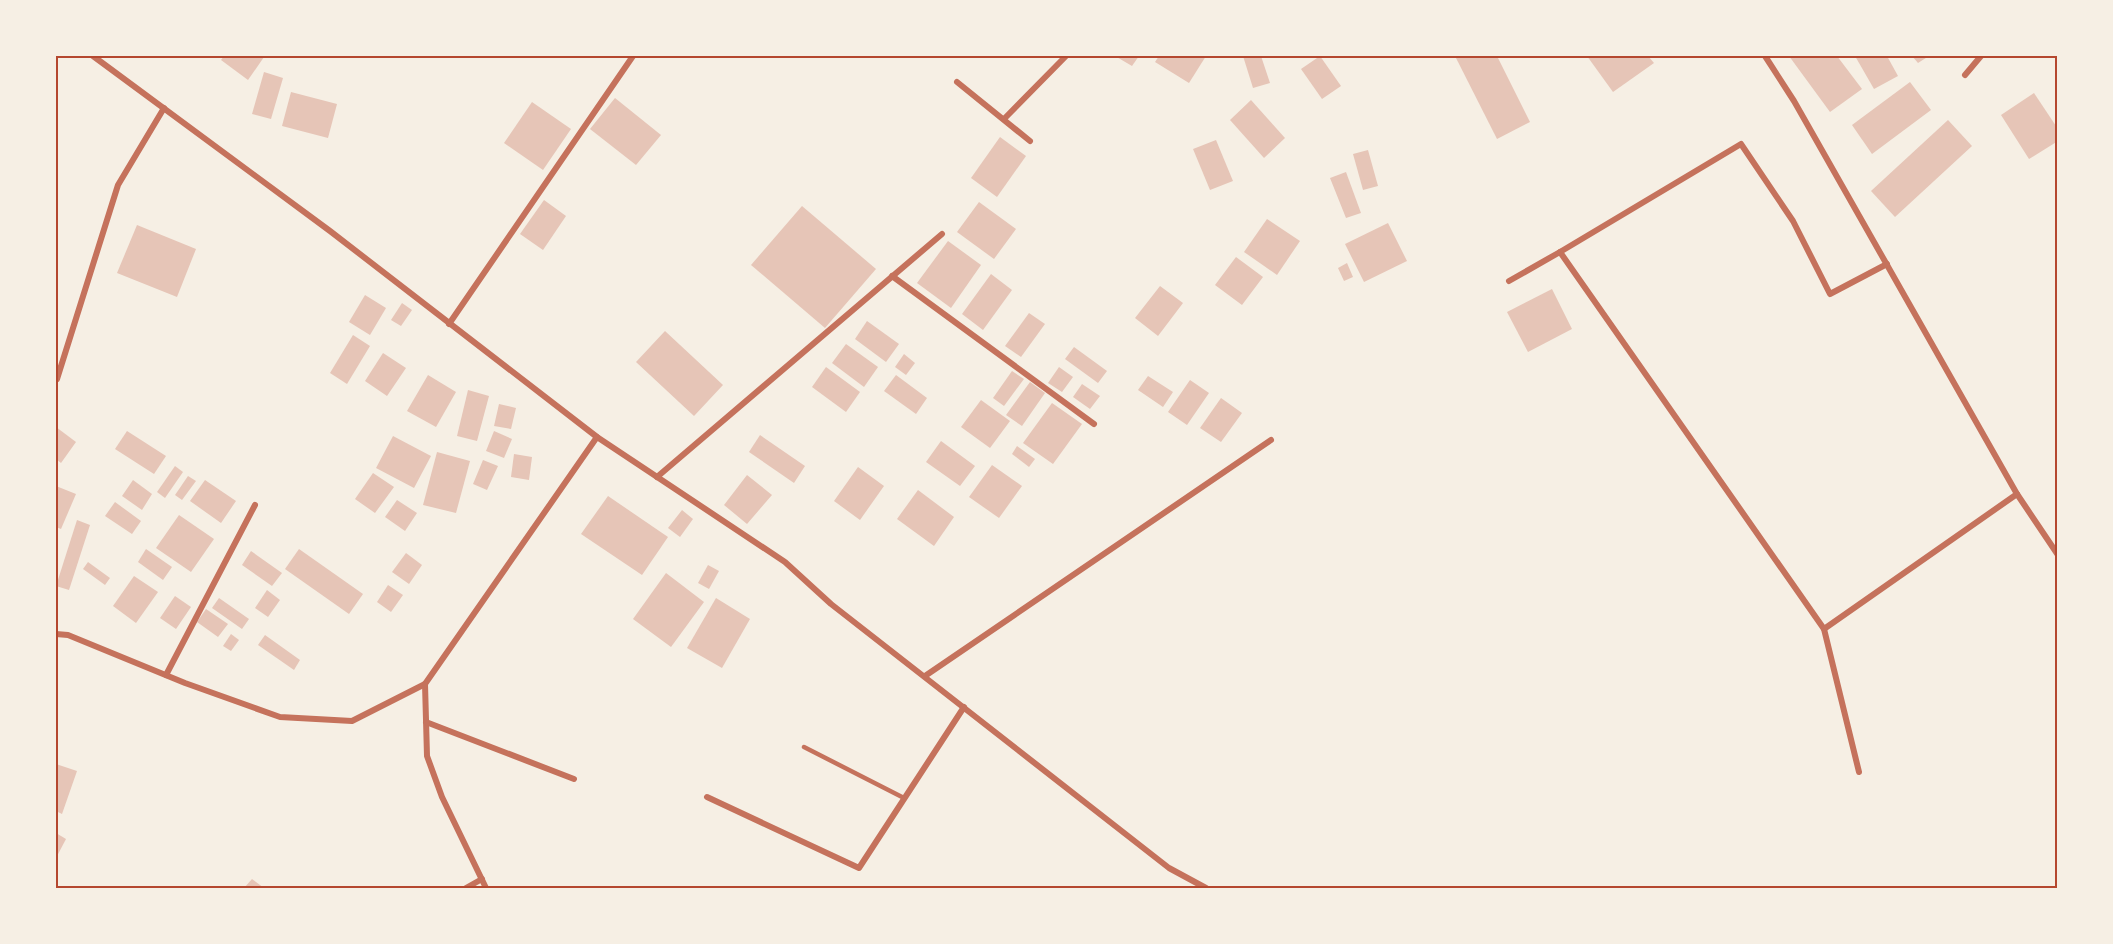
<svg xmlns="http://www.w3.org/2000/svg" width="2113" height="944" font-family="Commissioner,sans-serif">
  <rect width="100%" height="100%" fill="#f6efe4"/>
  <g fill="#e6c5b7">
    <path d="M 224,56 L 262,56 L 264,57 L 248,80 L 221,60 Z"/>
    <path d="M 1115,56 L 1139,56 L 1132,66 Z"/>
    <path d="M 1159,56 L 1206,56 L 1189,83 L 1155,62 Z"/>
    <path d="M 1243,56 L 1261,56 L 1270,83 L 1253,88 Z"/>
    <path d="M 1320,56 L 1341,86 L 1322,99 L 1301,69 Z"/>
    <path d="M 1455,56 L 1497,56 L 1530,122 L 1497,139 Z"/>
    <path d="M 1587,56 L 1648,56 L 1654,63 L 1613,92 Z"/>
    <path d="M 1789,56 L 1837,56 L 1862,89 L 1830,112 Z"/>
    <path d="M 1855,56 L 1887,56 L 1898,76 L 1874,89 Z"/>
    <path d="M 1912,56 L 1929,56 L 1918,63 Z"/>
    <path d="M 264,72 L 283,78 L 271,119 L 252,114 Z"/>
    <path d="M 1910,82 L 1931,110 L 1872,154 L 1852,125 Z"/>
    <path d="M 291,92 L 337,104 L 328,138 L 282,126 Z"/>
    <path d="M 2034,93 L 2058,129 L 2058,141 L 2029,159 L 2001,115 Z"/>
    <path d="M 615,98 L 661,135 L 636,165 L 590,129 Z"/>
    <path d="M 1251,100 L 1285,138 L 1264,158 L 1230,120 Z"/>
    <path d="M 532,102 L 571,129 L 543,170 L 504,143 Z"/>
    <path d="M 1948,120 L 1972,146 L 1895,217 L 1871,191 Z"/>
    <path d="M 1000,137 L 1026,156 L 997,197 L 971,178 Z"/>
    <path d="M 1216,140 L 1233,181 L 1210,190 L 1193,149 Z"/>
    <path d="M 1368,150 L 1378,186 L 1363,190 L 1353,154 Z"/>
    <path d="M 1346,172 L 1361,213 L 1346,218 L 1330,178 Z"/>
    <path d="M 544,200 L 566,216 L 543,250 L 520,234 Z"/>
    <path d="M 979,202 L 1016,229 L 994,259 L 957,232 Z"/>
    <path d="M 802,206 L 876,269 L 825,328 L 751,265 Z"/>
    <path d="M 1267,219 L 1300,241 L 1277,275 L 1244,252 Z"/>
    <path d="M 1388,223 L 1407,261 L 1364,282 L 1345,244 Z"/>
    <path d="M 137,225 L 196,249 L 177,297 L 117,273 Z"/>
    <path d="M 948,241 L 981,265 L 951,308 L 917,283 Z"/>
    <path d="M 1236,257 L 1263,277 L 1242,305 L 1215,285 Z"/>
    <path d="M 1347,263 L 1353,277 L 1344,281 L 1338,268 Z"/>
    <path d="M 991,274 L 1012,290 L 983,330 L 962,314 Z"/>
    <path d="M 1160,286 L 1183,303 L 1158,336 L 1135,318 Z"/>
    <path d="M 1552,289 L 1572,329 L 1528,352 L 1507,312 Z"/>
    <path d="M 365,295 L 386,308 L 370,335 L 349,322 Z"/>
    <path d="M 402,303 L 412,310 L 401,326 L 391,320 Z"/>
    <path d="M 1029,313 L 1045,324 L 1021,357 L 1005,346 Z"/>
    <path d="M 867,321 L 899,344 L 886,362 L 855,339 Z"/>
    <path d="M 665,331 L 723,385 L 694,416 L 636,362 Z"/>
    <path d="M 353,335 L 370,346 L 347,384 L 330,373 Z"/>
    <path d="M 846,344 L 878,367 L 864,387 L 832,363 Z"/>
    <path d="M 1074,347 L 1107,371 L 1098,383 L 1065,359 Z"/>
    <path d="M 383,353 L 406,368 L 387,396 L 365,381 Z"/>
    <path d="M 904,354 L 915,363 L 906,375 L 895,367 Z"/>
    <path d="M 826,367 L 860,392 L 846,412 L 812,387 Z"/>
    <path d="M 1059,367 L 1073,377 L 1062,392 L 1048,383 Z"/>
    <path d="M 1012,371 L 1024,379 L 1004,406 L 993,398 Z"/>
    <path d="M 428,375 L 456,392 L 436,427 L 407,411 Z"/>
    <path d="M 896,375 L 927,398 L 916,414 L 884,391 Z"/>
    <path d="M 1148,376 L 1173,392 L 1163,407 L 1138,390 Z"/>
    <path d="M 1190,380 L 1209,393 L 1187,425 L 1168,412 Z"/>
    <path d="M 1030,382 L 1045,393 L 1022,426 L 1006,415 Z"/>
    <path d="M 1082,384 L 1100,396 L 1090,409 L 1073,397 Z"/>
    <path d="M 468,390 L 489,396 L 477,441 L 457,436 Z"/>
    <path d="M 1221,398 L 1242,413 L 1221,442 L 1200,428 Z"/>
    <path d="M 981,400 L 1010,421 L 990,448 L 961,427 Z"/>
    <path d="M 1052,403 L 1082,424 L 1053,464 L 1023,443 Z"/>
    <path d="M 499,404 L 516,408 L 511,429 L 494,426 Z"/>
    <path d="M 56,427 L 76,442 L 61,463 L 56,459 Z"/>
    <path d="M 127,431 L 166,456 L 154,474 L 115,449 Z"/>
    <path d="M 494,431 L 512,439 L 504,458 L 486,451 Z"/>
    <path d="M 760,435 L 805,466 L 794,483 L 749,452 Z"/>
    <path d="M 393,436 L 431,456 L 414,488 L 376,468 Z"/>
    <path d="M 941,441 L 975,466 L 960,486 L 926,462 Z"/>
    <path d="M 1017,446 L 1035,459 L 1029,467 L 1012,454 Z"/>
    <path d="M 437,452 L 470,461 L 456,513 L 423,505 Z"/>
    <path d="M 514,454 L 532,457 L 529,480 L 511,477 Z"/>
    <path d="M 483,460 L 498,466 L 487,490 L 473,484 Z"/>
    <path d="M 992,465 L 1022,486 L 999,518 L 969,497 Z"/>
    <path d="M 175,466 L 183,472 L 165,498 L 157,492 Z"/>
    <path d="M 858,467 L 884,486 L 860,520 L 834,501 Z"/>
    <path d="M 373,473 L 394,487 L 375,513 L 355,499 Z"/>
    <path d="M 747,475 L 772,495 L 747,524 L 724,505 Z"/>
    <path d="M 188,476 L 196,481 L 182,500 L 175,495 Z"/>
    <path d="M 133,480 L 152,494 L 142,510 L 122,496 Z"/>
    <path d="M 205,480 L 236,501 L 221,523 L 190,501 Z"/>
    <path d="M 56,486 L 76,494 L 61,529 L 56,527 Z"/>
    <path d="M 918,490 L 954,517 L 934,546 L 897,519 Z"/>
    <path d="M 608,496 L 668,537 L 642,575 L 581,534 Z"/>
    <path d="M 397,500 L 417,513 L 405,531 L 385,517 Z"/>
    <path d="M 115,502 L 141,521 L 132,534 L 105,516 Z"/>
    <path d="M 682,510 L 693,519 L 680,537 L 668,528 Z"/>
    <path d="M 179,515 L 214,539 L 191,572 L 156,548 Z"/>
    <path d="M 77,520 L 90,525 L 69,590 L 56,586 Z"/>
    <path d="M 146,549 L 172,567 L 163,580 L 138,562 Z"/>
    <path d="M 299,549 L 363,594 L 349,614 L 285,569 Z"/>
    <path d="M 251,551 L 282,573 L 272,586 L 242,565 Z"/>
    <path d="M 406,553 L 422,565 L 409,584 L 392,572 Z"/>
    <path d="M 88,562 L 110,578 L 105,585 L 83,569 Z"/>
    <path d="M 708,565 L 719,571 L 709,589 L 698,583 Z"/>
    <path d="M 666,573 L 704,602 L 671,647 L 633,619 Z"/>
    <path d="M 134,576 L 158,592 L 136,623 L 113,606 Z"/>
    <path d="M 388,585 L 403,595 L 391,612 L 377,602 Z"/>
    <path d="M 267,590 L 280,600 L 268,617 L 255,608 Z"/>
    <path d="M 175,596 L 191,607 L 176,629 L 160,618 Z"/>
    <path d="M 219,598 L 249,619 L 242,629 L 212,608 Z"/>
    <path d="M 716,598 L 750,619 L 722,668 L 687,648 Z"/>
    <path d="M 206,609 L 228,624 L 218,637 L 197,622 Z"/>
    <path d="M 231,634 L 239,640 L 231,651 L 223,646 Z"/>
    <path d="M 265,635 L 300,660 L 294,670 L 258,645 Z"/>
    <path d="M 56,764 L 77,771 L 62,814 L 56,811 Z"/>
    <path d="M 56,833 L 66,839 L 56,858 Z"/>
    <path d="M 252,879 L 264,888 L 244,888 Z"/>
  </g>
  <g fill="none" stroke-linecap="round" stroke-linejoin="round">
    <path stroke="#c5725c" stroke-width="4.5" d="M 804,747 L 904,798"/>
    <g stroke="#c5725c" stroke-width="6">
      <path d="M 93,56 L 330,231 L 597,437 L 785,562 L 831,604 L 1169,868 L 1206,888"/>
      <path d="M 1765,56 L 1794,101 L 2017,494 L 2058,555"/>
      <path d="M 1965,75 L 1981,56"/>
      <path d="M 957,82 L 1030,141"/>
      <path d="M 1004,119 L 1066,56"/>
      <path d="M 1560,252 L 1824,629 L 1859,772"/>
      <path d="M 892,276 L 1094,424"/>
      <path d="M 1509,281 L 1560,252 L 1741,144 L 1793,221 L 1830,294 L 1887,264"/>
      <path d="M 449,324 L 633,56"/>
      <path d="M 57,379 L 118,185 L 164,108"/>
      <path d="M 657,477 L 942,234"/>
      <path d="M 1824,629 L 2017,494"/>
      <path d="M 56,634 L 68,635 L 185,683 L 280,717 L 352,721 L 425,684 L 597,437"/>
      <path d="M 166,675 L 255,505"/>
      <path d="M 925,676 L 1271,440"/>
      <path d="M 425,684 L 427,756 L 442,797 L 486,888"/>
      <path d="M 426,722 L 574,779"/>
      <path d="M 707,797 L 859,868 L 964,707"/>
      <path d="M 466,888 L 482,879"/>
    </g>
  </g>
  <rect width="2113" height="944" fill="none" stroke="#f6efe4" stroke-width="114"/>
  <rect x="57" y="57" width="1999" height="830" fill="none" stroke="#b5482f" stroke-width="2"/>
</svg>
